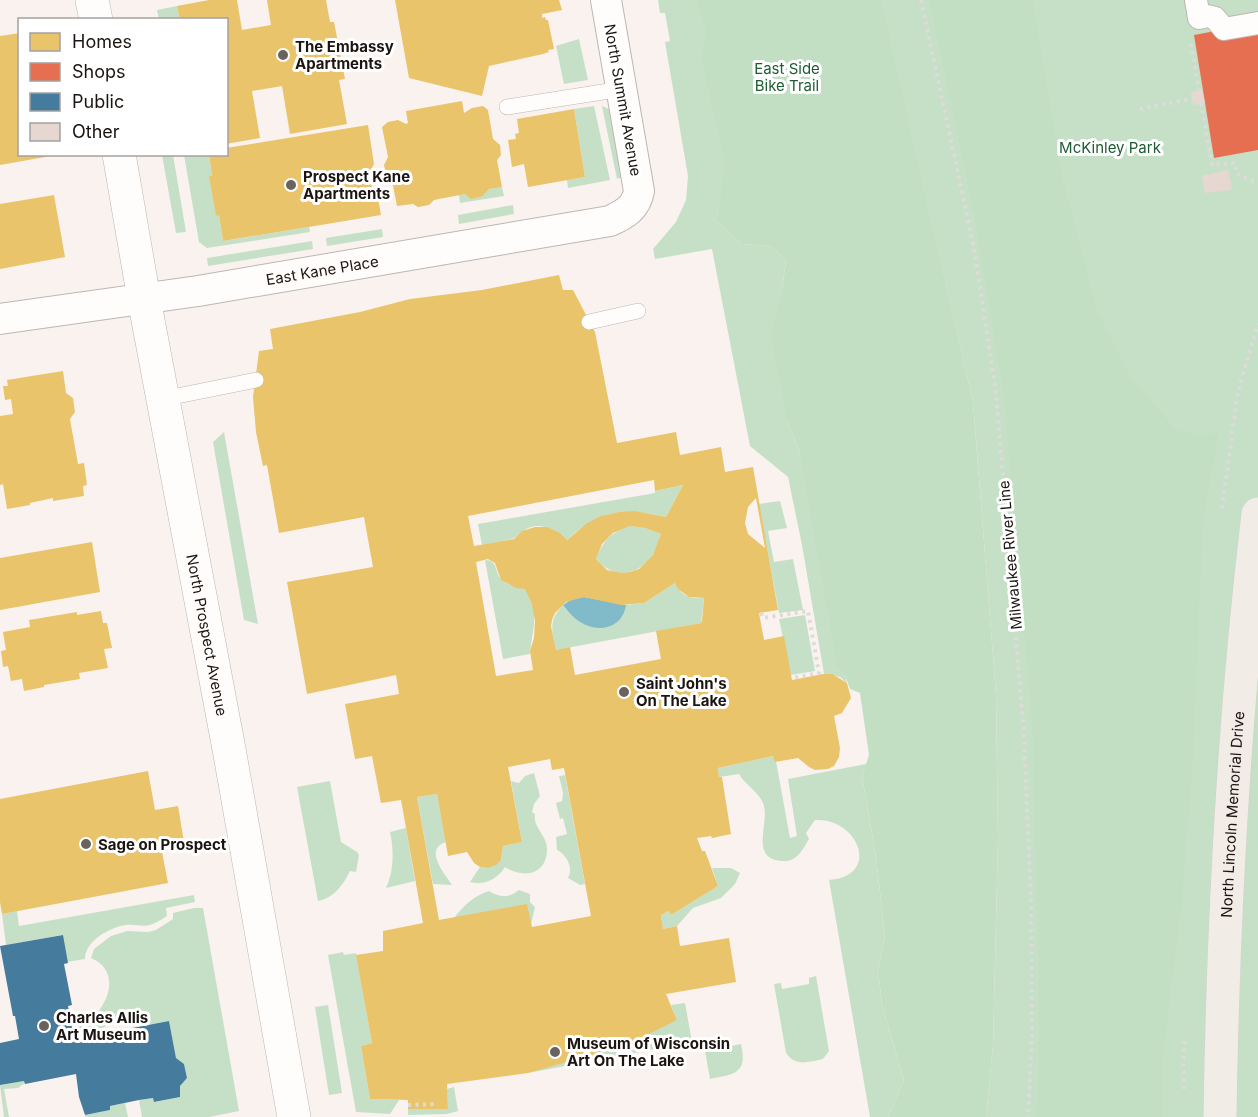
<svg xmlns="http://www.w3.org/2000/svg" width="1258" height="1117" font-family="Inter,sans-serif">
  <rect width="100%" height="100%" fill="#faf2ee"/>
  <g fill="#c6e0c7">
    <path d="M 658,0 L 1258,0 L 1258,1117 L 986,1117 L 993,1045 L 998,839 L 996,694 L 973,402 L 908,120 L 724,176 L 718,214 L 714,219 L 742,244 L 771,246 L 786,260 L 782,290 L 787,421 L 799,450 L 847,683 L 840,677 L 824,674 L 802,545 L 788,477 L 750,446 L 712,249 L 655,259 L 653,249 L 676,222 L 686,200 L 688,176 L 665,42 L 670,41 L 665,13 L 660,13 Z"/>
    <path d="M 177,6 L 180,19 L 159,19 L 157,10 Z"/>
    <path d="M 579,39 L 588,80 L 564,84 L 556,46 Z"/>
    <path d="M 594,106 L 610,180 L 568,188 L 567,180 L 585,177 L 574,109 Z"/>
    <path d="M 602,106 L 609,109 L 623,177 L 617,179 Z"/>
    <path d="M 162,155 L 173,155 L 186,232 L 176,233 Z"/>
    <path d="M 184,155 L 209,155 L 212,176 L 210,177 L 216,215 L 219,215 L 223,241 L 309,227 L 310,232 L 207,248 L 199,242 Z"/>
    <path d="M 502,187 L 504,196 L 460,203 L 459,195 L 465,194 L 483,196 L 489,189 Z"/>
    <path d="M 513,205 L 514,214 L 459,224 L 458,215 Z"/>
    <path d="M 382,229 L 383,237 L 327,246 L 326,238 Z"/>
    <path d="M 312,241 L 313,249 L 208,266 L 207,258 Z"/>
    <path d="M 224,432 L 258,624 L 244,620 L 213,442 Z"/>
    <path d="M 683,485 L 666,517 C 624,508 599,509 567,540 C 555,529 538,520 523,531 C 519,534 516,538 511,539 C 502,542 491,543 482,545 L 478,524 L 655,493 L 655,491 Z"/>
    <path d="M 780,501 L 787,528 L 768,531 L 774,562 L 793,559 L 803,610 L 779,613 L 759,504 Z"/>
    <path d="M 630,526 L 645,528 L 661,534 C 659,541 657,550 652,556 C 635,577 614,579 596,559 C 603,541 611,532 630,526 Z"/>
    <path d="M 485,560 C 499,560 494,573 502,580 C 509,586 517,587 525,589 C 541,613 532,629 530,654 L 503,659 Z"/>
    <path d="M 675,583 C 681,596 691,599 704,598 L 701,623 L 556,650 C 552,629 548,621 563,605 C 568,611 573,618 580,622 C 599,634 623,628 626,605 L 644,603 Z"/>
    <path d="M 805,615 L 815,671 L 791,675 L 779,619 Z"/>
    <path d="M 773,756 L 776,761 L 790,838 L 797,836 L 788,779 L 866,764 L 862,776 L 876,857 L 885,936 L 878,970 L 882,1005 L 904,1080 L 888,1117 L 870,1117 L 829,880 C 882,876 858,817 815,820 L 806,833 L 809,839 C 802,850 798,862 782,861 C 748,859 771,821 763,803 C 758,791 745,785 739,774 L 719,777 L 718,768 Z"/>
    <path d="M 534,773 L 540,796 L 534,804 L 532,812 L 535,814 C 533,828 547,835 547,849 C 547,875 523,879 505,867 C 498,879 484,886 470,882 L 480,867 L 488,868 L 501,860 L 503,846 L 522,842 L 511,781 L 519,783 L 525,776 Z"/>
    <path d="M 565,775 L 585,884 L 580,885 L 568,878 C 574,868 566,854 557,850 L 556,837 L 567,834 L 563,818 L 560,819 L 556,803 L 562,801 L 563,793 L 559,776 Z"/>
    <path d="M 330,781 L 341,842 L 357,852 L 359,855 L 356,872 L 350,871 C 343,885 334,898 318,901 L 297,787 Z"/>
    <path d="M 437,794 L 446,842 C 423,849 445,874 452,885 L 433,884 L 417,797 Z"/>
    <path d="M 406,828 L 415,881 L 386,888 C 394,872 394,849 390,832 Z"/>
    <path d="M 712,868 L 731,868 L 740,873 L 735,884 L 721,898 L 693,908 L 677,926 L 663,929 L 661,915 L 669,911 L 671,915 L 718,886 Z"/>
    <path d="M 519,890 L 530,894 L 530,902 L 535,907 L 531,924 L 454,918 C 464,905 474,896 489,891 C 500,898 509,898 519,890 Z"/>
    <path d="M 194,895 L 195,902 L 166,908 L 167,916 C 162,919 156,923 150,925 C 143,927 134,924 126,925 C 110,927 85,941 85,959 L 67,962 L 62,935 L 6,945 L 2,914 L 17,911 L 19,926 Z"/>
    <path d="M 194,908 L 203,908 L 239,1111 L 209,1117 L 142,1117 L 139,1100 L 153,1098 L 155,1102 L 180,1097 L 180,1086 L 187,1078 L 184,1064 L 176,1058 L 169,1021 L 153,1024 L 114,1023 L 74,1039 L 72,1028 L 77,1028 C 82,1023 84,1025 89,1021 C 94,1018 99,1011 102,1006 C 113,989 113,967 91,958 L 94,949 L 111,936 L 127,931 L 148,932 L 156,930 L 173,919 L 173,913 Z"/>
    <path d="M 343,952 L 344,955 L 356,953 L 372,1043 L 361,1046 L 370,1099 L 399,1100 L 390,1114 L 356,1112 L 328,955 Z"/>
    <path d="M 816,976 L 829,1051 L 823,1059 C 808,1062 796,1067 786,1053 L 774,984 L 781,983 L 782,989 L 809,984 L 809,978 Z"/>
    <path d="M 685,1003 L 692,1042 L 528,1073 L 677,1020 L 671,1005 Z"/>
    <path d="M 328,1005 L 342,1093 L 329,1095 L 315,1007 Z"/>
    <path d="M 741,1044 C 748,1074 734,1074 710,1079 L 705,1051 Z"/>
    <path d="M 24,1081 L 25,1083 L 18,1088 L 4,1089 L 9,1117 L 4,1117 L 0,1085 Z"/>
    <path d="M 454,1087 L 458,1111 L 447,1114 L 408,1115 L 408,1109 L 448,1109 L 447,1089 Z"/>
    <path d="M 125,1103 L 128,1117 L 85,1117 L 85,1115 L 110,1110 L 110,1106 Z"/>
  </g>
  <g fill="#c2dfc4">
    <path d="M 696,0 L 881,0 L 973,402 L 996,694 L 998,839 L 993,1045 L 986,1117 L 888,1117 L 904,1080 L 882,1005 L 878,970 L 885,936 L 876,857 L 862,776 L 869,755 L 860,693 L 850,689 L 845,675 L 837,666 L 799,450 L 787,421 L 771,335 L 782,290 L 786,260 L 771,246 L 742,244 L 714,219 L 718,214 L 725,161 L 701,59 L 706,30 Z"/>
    <path d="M 929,0 L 1033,0 L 1063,180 L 1097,310 L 1132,379 L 1175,428 L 1200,437 L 1219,431 L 1204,517 L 1199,608 L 1194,744 L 1182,902 L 1163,1055 L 1163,1117 L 1036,1117 L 1039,1041 L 1033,735 L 1003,391 L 971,199 Z"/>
  </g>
  <path fill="#81bac9" d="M 584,597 L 626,605 C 623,628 599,634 580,622 C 573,618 568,611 563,605 L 572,599 Z"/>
  <g fill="#e9c46a" fill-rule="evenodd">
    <path d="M 209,0 L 237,0 L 242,30 L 271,25 L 267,0 L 326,0 L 330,22 L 334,22 L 345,79 L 339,80 L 347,124 L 290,134 L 282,86 L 252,91 L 260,138 L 226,144 L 226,20 L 180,20 L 177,6 Z"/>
    <path d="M 395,0 L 559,0 L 562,10 L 542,14 L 542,18 L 545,17 L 546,20 L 548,20 L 554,49 L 548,50 L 549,52 L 543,54 L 489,66 L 482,96 L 409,78 Z"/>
    <path d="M 20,33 L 20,154 L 51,156 L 0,165 L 0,36 Z"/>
    <path d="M 462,101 L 464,113 L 472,108 L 483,106 L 488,110 L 493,139 L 500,145 L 501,155 L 497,160 L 502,187 L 489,189 L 483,196 L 471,199 L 465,194 L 434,200 L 429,205 L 418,207 L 413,204 L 397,206 L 392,180 L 386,175 L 384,165 L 388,157 L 382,127 L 388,122 L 398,120 L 406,124 L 408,123 L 406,111 Z"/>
    <path d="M 574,109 L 585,177 L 528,187 L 524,164 L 512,167 L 508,140 L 516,139 L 515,134 L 519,133 L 517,119 Z"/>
    <path d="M 368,125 L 374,164 L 369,173 L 373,193 L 378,198 L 381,215 L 223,241 L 219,215 L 216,216 L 209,176 L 212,176 L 209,154 L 226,154 L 226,148 Z"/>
    <path d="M 54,195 L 65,257 L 0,269 L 0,204 Z"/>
    <path d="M 559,275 L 563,290 L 573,290 L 595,332 L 617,443 L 676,432 L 680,455 L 721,447 L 725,472 L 753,467 L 778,610 L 759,613 L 764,640 L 784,636 L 792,680 L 823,674 L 832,674 L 847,683 L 851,698 L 842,713 L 834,716 L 840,748 L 839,757 L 834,766 L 828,769 L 815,770 L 809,767 L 798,758 L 775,762 L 773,756 L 718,768 L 719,777 L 722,777 L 731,834 L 712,838 L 711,836 L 697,838 L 702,851 L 705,851 L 718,886 L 671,915 L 669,911 L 661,915 L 663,929 L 677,926 L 680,946 L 729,938 L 736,982 L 666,994 L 677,1020 L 639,1039 L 606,1051 L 528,1073 L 447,1084 L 448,1109 L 408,1109 L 408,1100 L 370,1099 L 361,1046 L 372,1043 L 356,955 L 383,951 L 383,931 L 423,923 L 401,800 L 381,803 L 372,756 L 355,759 L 345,704 L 399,694 L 396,675 L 307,694 L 287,582 L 373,567 L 364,517 L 279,533 L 267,465 L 263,466 L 256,432 L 253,397 L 259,351 L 273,349 L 270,329 L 360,312 L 410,299 L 482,290 ZM 654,480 L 655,491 L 683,485 L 666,517 L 635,511 L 619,512 L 601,516 L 587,523 L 567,540 L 560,533 L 547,527 L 535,527 L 522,531 L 514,539 L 474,546 L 468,516 ZM 756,498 L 765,548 L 748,534 L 745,523 L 748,507 ZM 630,526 L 645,528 L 661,534 L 653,555 L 639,569 L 630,572 L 622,573 L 607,570 L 596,559 L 602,544 L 613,533 ZM 488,559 L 495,563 L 501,580 L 516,588 L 525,589 L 532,604 L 535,621 L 534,638 L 530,651 L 533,670 L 496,676 L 476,562 ZM 675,583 L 678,589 L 689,597 L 704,598 L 702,620 L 701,623 L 656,631 L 661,659 L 575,675 L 570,647 L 556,650 L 551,626 L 552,620 L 555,613 L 566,602 L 584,597 L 621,605 L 644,603 ZM 550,759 L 552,770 L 564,768 L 591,916 L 532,927 L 527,904 L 439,920 L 417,797 L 437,794 L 448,856 L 467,852 L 474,863 L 480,867 L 488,868 L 496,865 L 501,860 L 503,846 L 522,842 L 508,767 Z"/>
    <path d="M 63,371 L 66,393 L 73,398 L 75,412 L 70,419 L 78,464 L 84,463 L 87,485 L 83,486 L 84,496 L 53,501 L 53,498 L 30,503 L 30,505 L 7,509 L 3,484 L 0,485 L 0,416 L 13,414 L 11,399 L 5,400 L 3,386 L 8,386 L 7,380 Z"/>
    <path d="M 92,542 L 100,592 L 0,610 L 0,558 Z"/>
    <path d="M 101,611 L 103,623 L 107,623 L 112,648 L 104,649 L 108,668 L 79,673 L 80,679 L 44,685 L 44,687 L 24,691 L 22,679 L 11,681 L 8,666 L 3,667 L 1,651 L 6,650 L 3,632 L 30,627 L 29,620 L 77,612 L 77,615 Z"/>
    <path d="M 148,771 L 155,810 L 178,806 L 184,842 L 161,847 L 168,883 L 2,914 L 0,902 L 0,799 Z"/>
  </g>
  <path fill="#e76f51" d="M 1258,23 L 1258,150 L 1214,158 L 1194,35 Z"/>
  <path fill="#457b9d" d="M 63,935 L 68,963 L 64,964 L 72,1005 L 68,1006 L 74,1039 L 169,1021 L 176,1058 L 184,1064 L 187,1078 L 180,1086 L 180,1097 L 154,1102 L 153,1098 L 139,1100 L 110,1106 L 110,1110 L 85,1115 L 79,1097 L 76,1074 L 25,1084 L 24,1081 L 0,1085 L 0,1043 L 19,1039 L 15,1016 L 13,1016 L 0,946 Z"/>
  <g fill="#e6d8d1">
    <path d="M 1202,90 L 1205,103 L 1193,105 L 1191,92 Z"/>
    <path d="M 1228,170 L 1232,190 L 1205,193 L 1202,176 Z"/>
  </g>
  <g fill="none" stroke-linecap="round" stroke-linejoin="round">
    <defs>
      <g id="service">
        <path d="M 507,107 L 622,89"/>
        <path d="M 589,322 L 638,311"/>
        <path d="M 162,399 L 256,380"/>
      </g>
      <path id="pedestrian" d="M 1196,0 L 1199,18 L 1207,16 L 1215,18 L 1224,29 L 1258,23"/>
      <g id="minor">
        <path id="s1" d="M 0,319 L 198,291 L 610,221 C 625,214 636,208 639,191 L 606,0"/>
      </g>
      <g id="secondary">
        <path d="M 92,0 L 96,20"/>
        <path id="s2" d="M 119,154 L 144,299 L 229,749 L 294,1117"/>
      </g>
      <g id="primary">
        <path id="s3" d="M 1220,1117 C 1223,916 1234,714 1258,514"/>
      </g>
    </defs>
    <use href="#service" stroke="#beb6b2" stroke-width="16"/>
    <use href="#pedestrian" stroke="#beb6b2" stroke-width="24"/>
    <use href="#minor" stroke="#beb6b2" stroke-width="32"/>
    <use href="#secondary" stroke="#beb6b2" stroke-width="34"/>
    <use href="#primary" stroke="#d4d0cd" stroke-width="34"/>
    <g stroke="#dedbda" stroke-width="4" stroke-dasharray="3 4.5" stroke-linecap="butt">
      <path d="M 921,0 L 974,248 L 996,392 L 1024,736 L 1031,903 L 1032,1034 L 1028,1117"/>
      <path d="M 1191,44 L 1199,90"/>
      <path d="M 1201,103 L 1212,165 L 1235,163 L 1237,174 L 1258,183"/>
      <path d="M 1140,109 L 1200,97"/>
      <path d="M 370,177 L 372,176 L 375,191"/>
      <path d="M 1222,508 L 1238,391 L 1258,324"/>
      <path d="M 761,613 L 763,618 L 808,611 L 819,673 L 792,678"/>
      <path d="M 1184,1089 L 1183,1060 L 1185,1036"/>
      <path d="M 408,1105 L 437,1104"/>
    </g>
    <use href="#service" stroke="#fefdfc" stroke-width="15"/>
    <use href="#pedestrian" stroke="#fefdfc" stroke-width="22"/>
    <use href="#minor" stroke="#fefdfc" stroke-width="30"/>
    <use href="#secondary" stroke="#fefdfc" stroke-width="33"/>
    <use href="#primary" stroke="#f2ece6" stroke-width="33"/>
  </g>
  <g fill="#6a625e" stroke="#fff" stroke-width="2">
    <circle cx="283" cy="55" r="6"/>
    <circle cx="291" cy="185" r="6"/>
    <circle cx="624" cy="692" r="6"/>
    <circle cx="86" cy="844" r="6"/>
    <circle cx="44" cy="1026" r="6"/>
    <circle cx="555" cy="1052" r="6"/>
  </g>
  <g text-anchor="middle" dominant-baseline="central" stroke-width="6" stroke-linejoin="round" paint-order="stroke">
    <g font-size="15" font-weight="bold" fill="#1c1410" stroke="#fff" text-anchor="start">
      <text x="295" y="46">The Embassy<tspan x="295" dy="17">Apartments</tspan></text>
      <text x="303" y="176">Prospect Kane<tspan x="303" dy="17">Apartments</tspan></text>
      <text x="636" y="683">Saint John's<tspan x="636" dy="17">On The Lake</tspan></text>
      <text x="98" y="844">Sage on Prospect</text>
      <text x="56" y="1017">Charles Allis<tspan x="56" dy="17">Art Museum</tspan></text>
      <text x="567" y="1043">Museum of Wisconsin<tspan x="567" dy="17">Art On The Lake</tspan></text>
    </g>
    <g font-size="15" fill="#1e5c32" stroke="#fff">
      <text x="787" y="68">East Side<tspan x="787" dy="17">Bike Trail</tspan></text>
      <text x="1110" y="147">McKinley Park</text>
    </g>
    <g font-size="15" fill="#1c1410" stroke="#fff">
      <text transform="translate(623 100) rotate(80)">North Summit Avenue</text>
      <text stroke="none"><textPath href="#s1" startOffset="326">East Kane Place</textPath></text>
      <text transform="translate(1010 555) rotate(-95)">Milwaukee River Line</text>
      <text stroke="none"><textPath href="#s2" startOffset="489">North Prospect Avenue</textPath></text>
      <text stroke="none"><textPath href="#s3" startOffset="303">North Lincoln Memorial Drive</textPath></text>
    </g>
  </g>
  <rect x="18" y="18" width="210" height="138" fill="#ffffff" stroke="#a4a19f" stroke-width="1.5"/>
  <rect x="30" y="33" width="30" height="18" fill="#e9c46a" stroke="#a4a19f" stroke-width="1.5"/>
  <text x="72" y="48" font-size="18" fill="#1c1410">Homes</text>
  <rect x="30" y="63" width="30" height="18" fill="#e76f51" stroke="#a4a19f" stroke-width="1.5"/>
  <text x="72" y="78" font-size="18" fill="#1c1410">Shops</text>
  <rect x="30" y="93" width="30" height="18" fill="#457b9d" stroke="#a4a19f" stroke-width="1.5"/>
  <text x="72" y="108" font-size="18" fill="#1c1410">Public</text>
  <rect x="30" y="123" width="30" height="18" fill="#e6d8d1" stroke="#a4a19f" stroke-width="1.5"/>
  <text x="72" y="138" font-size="18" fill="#1c1410">Other</text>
</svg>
